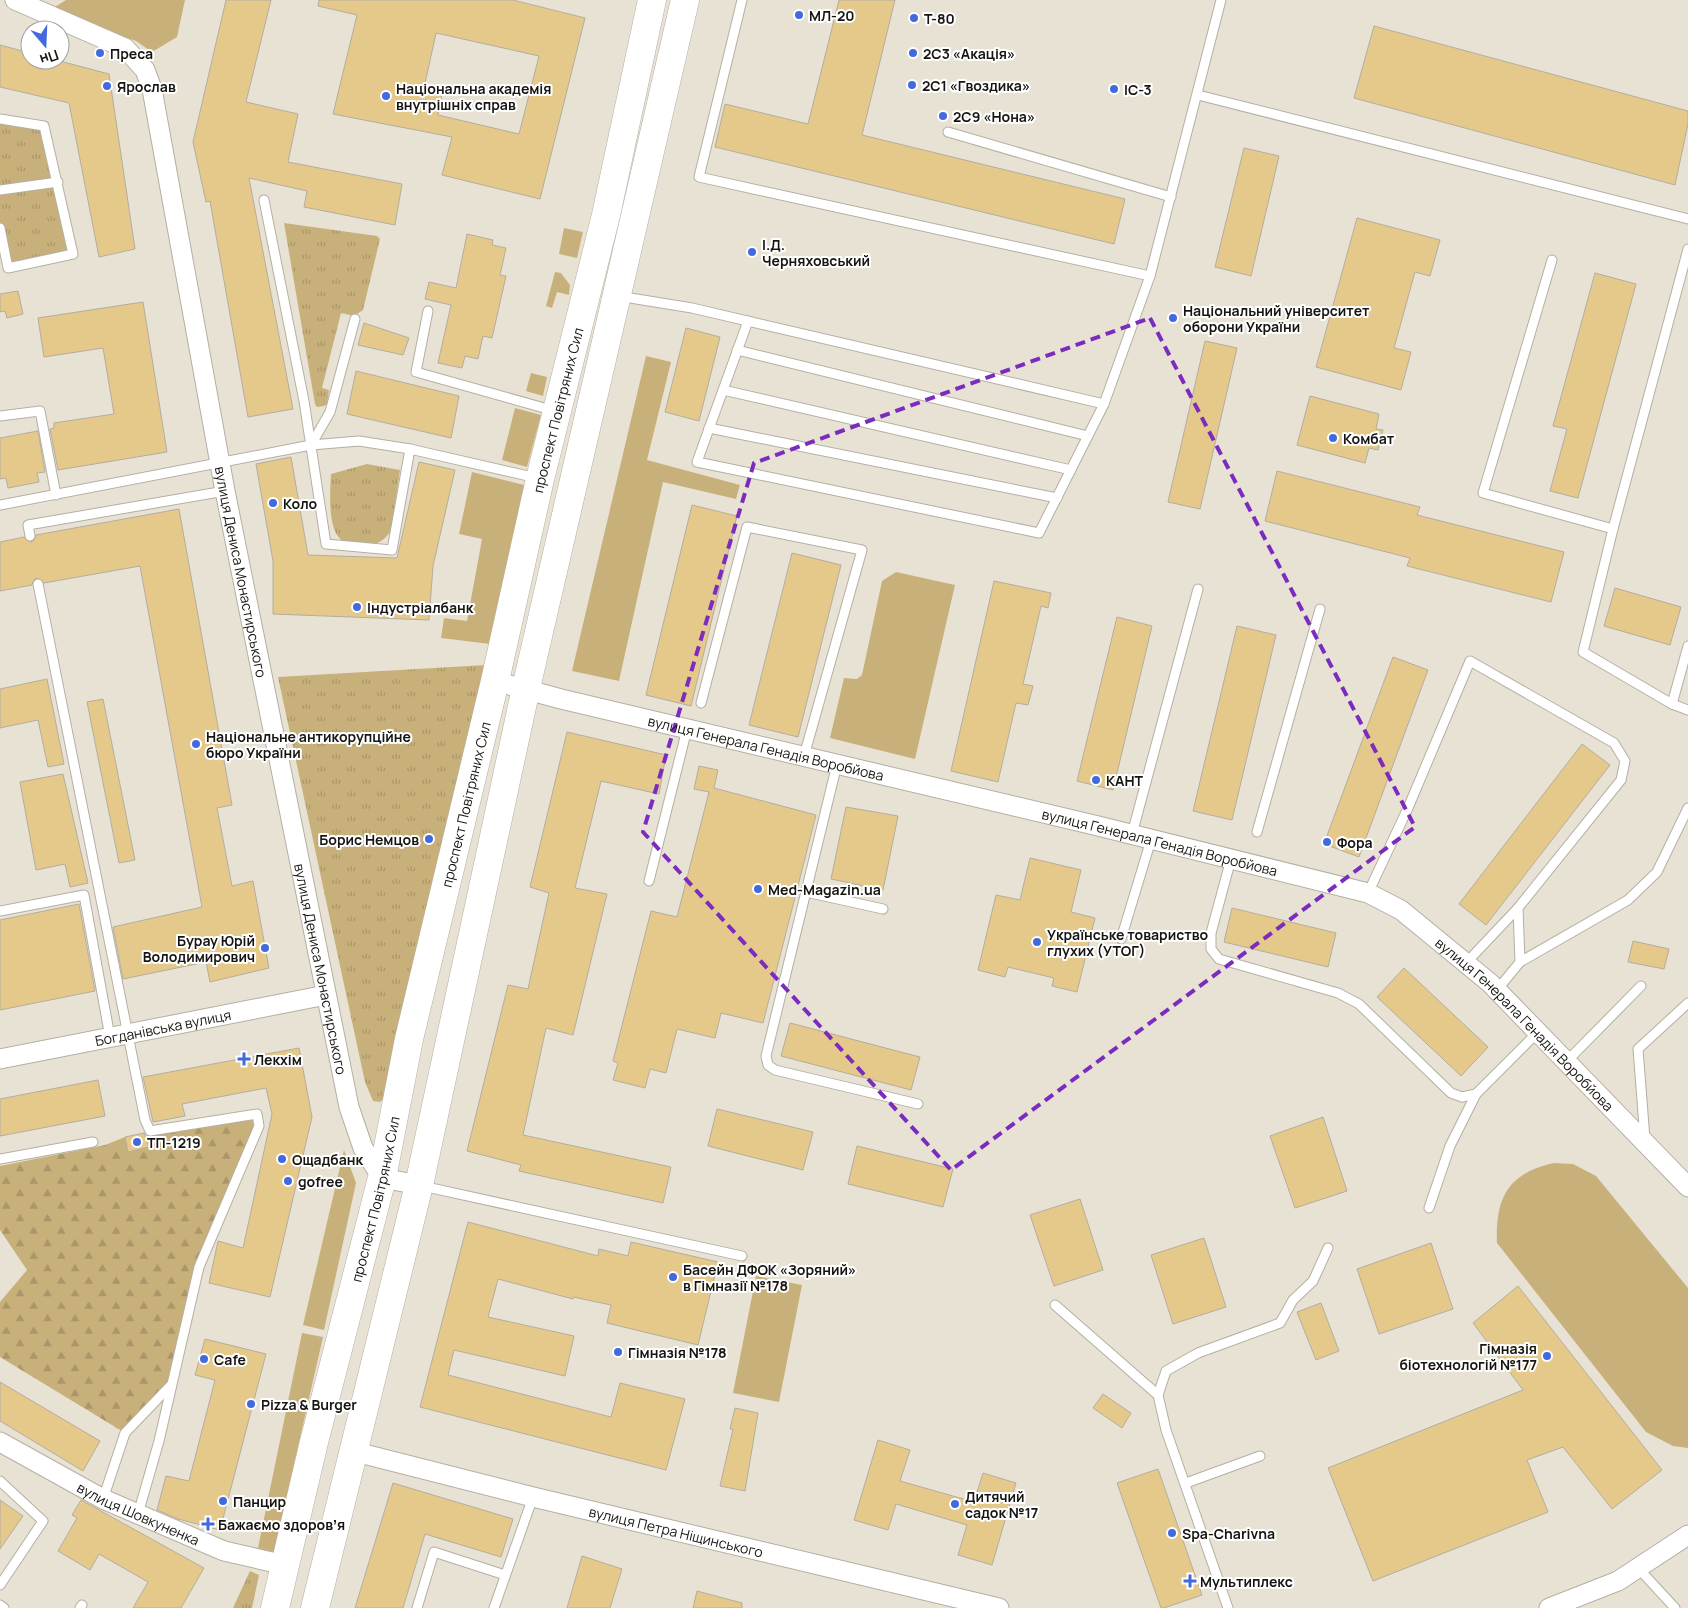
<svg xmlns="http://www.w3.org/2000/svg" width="1688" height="1608" font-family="Manrope,sans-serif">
  <defs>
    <pattern id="forest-firs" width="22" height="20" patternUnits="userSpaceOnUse" patternTransform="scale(1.25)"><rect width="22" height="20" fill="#c8b07b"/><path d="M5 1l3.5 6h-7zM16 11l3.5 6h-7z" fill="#ab9669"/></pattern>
    <pattern id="park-tufts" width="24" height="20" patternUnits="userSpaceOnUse" patternTransform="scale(1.25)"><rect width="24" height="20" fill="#c8b07b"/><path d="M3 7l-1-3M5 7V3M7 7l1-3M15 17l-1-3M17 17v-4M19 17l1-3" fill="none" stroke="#ab9669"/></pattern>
  </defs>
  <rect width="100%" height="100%" fill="#e8e2d5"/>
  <g fill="#c8b07b">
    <path d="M 66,0 L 185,0 L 177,37 L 152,52 L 136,41 L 50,10 Z"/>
    <path d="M 564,228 L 583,232 L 577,258 L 559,254 Z"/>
    <path d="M 555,272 L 561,273 L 570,285 L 569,295 L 557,292 L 552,308 L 546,306 Z"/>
    <path d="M 646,356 L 671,362 L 647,460 L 740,485 L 736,499 L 663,482 L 619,681 L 572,671 Z"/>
    <path d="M 531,373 L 547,377 L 543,396 L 526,391 Z"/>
    <path d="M 515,408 L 541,415 L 527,467 L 502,460 Z"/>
    <path d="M 472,472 L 524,485 L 490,644 L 441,638 L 444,618 L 467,621 L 482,539 L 459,534 Z"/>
    <path d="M 896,572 L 955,585 L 915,759 L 830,738 L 844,678 L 857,679 L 862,675 L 882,581 Z"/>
    <path d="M 344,1150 L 356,1183 L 324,1330 L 303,1325 Z"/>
    <path d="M 1554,1163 L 1573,1164 L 1596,1176 L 1688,1288 L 1688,1448 L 1673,1446 L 1646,1432 L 1497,1243 C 1495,1198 1508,1173 1554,1163 Z"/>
    <path d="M 756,1276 L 802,1285 L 779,1402 L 733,1393 Z"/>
    <path d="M 302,1333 L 323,1337 L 274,1552 L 258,1548 Z"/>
  </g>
  <path fill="url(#forest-firs)" d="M 257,1114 L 259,1126 L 199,1267 L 172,1384 L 125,1433 L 0,1357 L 0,1302 L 27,1270 L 0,1230 L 0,1166 L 105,1145 L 125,1137 L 129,1152 L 148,1147 L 148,1135 Z"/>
  <g fill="url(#park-tufts)">
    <path d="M 0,119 L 44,126 L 73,254 L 8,268 L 0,228 Z"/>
    <path d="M 284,223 L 377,236 L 380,239 L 363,310 L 354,316 L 341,313 L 322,388 L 329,390 L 327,404 L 324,406 L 317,407 L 315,404 Z"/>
    <path d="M 367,464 L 400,470 L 391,531 C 382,543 376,545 362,544 C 355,544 349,545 343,541 C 327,532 330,491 331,474 Z"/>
    <path d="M 486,665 L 387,1096 L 380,1102 L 373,1101 L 365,1082 L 278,677 Z"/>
    <path d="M 250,1571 L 259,1575 L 252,1608 L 233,1608 Z"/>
  </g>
  <g fill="#e5c98a" stroke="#b3ada0" fill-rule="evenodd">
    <path d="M 226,0 L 271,0 L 246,102 L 298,114 L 288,162 L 402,184 L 395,225 L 304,207 L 307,191 L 249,178 L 293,409 L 248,417 L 210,201 L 206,202 L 193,142 Z"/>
    <path d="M 319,0 L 513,0 L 585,18 L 540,199 L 442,175 L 452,137 L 333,114 L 357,15 L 318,6 ZM 436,33 L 539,56 L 519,134 L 438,115 L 442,93 L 424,88 Z"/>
    <path d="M 839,0 L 895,0 L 862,135 L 1125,199 L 1114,244 L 715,147 L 725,104 L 808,124 Z"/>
    <path d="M 1374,26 L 1688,111 L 1688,124 L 1675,185 L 1354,98 Z"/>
    <path d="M 0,45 L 30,53 L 30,60 L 56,60 L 109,74 L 135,249 L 99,257 L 69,103 L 0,87 Z"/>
    <path d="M 1244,148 L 1279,156 L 1251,276 L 1215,267 Z"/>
    <path d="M 1357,218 L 1440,240 L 1430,276 L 1415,272 L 1394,348 L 1411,352 L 1401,390 L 1316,367 Z"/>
    <path d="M 467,234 L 493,240 L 492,245 L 506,248 L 500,275 L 506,276 L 492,338 L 483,336 L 478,359 L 465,356 L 462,368 L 438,363 L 451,305 L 425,299 L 429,282 L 456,288 Z"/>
    <path d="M 1595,273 L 1636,284 L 1578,498 L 1550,491 L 1567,429 L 1553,426 Z"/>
    <path d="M 18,291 L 23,314 L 7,318 L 5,311 L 0,312 L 0,294 Z"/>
    <path d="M 143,302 L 167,452 L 58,470 L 50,429 L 54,428 L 54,423 L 114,414 L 103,348 L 44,357 L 38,318 Z"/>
    <path d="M 364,323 L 409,338 L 403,355 L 358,345 Z"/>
    <path d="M 686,328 L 720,337 L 699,421 L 665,412 Z"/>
    <path d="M 1205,341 L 1237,348 L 1200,509 L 1168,502 Z"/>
    <path d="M 356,371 L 459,396 L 451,438 L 347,414 Z"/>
    <path d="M 1310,396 L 1379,414 L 1376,429 L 1383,430 L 1378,450 L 1369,448 L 1365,463 L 1297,445 Z"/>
    <path d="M 38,431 L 45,472 L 37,473 L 39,482 L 8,488 L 6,478 L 0,479 L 0,438 Z"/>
    <path d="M 291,457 L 308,555 L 397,558 L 419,462 L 455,470 L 433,566 L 429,620 L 273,614 L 273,561 L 256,464 Z"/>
    <path d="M 1277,471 L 1420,507 L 1417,515 L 1564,552 L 1551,602 L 1407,566 L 1410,558 L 1265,521 Z"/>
    <path d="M 692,505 L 737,516 L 691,706 L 646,695 Z"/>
    <path d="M 179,509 L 232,805 L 217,808 L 232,886 L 253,881 L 269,968 L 210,982 L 206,962 L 123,979 L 113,927 L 202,907 L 140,566 L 44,583 L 37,578 L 34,580 L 32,585 L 0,591 L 0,542 L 24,537 L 31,542 L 34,540 L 36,535 Z"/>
    <path d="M 792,553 L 841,565 L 798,737 L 749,725 Z"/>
    <path d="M 994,581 L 1051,593 L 1048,608 L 1041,606 L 1023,684 L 1033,686 L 1028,705 L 1016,703 L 998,782 L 951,771 Z"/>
    <path d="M 1615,588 L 1681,607 L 1670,645 L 1604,626 Z"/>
    <path d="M 1117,617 L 1152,626 L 1113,790 L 1077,781 Z"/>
    <path d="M 1237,626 L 1276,635 L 1232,820 L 1193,811 Z"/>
    <path d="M 1393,657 L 1428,670 L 1359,857 L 1324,844 Z"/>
    <path d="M 47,679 L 64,764 L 48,767 L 38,720 L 0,728 L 0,689 Z"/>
    <path d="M 103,699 L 135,860 L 119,863 L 87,702 Z"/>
    <path d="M 567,732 L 666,755 L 659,794 L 601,781 L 575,888 L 607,894 L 573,1035 L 546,1028 L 523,1135 L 671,1167 L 663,1203 L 519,1171 L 521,1165 L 467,1151 L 508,985 L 528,989 L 549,893 L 530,887 Z"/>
    <path d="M 1582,744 L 1610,765 L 1486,925 L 1459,904 Z"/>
    <path d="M 699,766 L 718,770 L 714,788 L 816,815 L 763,1023 L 721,1013 L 715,1038 L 677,1029 L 666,1073 L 650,1069 L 645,1088 L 613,1080 L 618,1063 L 613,1061 L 651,911 L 677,917 L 709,792 L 694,789 Z"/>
    <path d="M 63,774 L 88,883 L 70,887 L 65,864 L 36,870 L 20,782 Z"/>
    <path d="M 846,807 L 898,816 L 883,890 L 831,879 Z"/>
    <path d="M 1030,858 L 1081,870 L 1071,912 L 1095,918 L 1077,992 L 1052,986 L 1054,978 L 1008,967 L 1005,977 L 978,970 L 996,895 L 1020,900 Z"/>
    <path d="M 79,904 L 95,991 L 0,1010 L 0,920 Z"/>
    <path d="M 1232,908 L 1336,933 L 1328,967 L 1224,942 Z"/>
    <path d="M 1633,941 L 1669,949 L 1664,969 L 1628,962 Z"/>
    <path d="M 1404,968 L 1488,1047 L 1461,1076 L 1377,997 Z"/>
    <path d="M 790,1023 L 920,1057 L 911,1090 L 781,1056 Z"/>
    <path d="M 299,1048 L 312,1117 L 270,1297 L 209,1283 L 218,1241 L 243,1248 L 272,1114 L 266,1088 L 182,1104 L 185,1116 L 153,1122 L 143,1077 Z"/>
    <path d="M 98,1080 L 105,1116 L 0,1136 L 0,1099 Z"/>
    <path d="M 717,1109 L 813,1132 L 803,1170 L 708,1146 Z"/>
    <path d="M 1323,1117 L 1347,1191 L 1295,1208 L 1270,1136 Z"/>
    <path d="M 144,1133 L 149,1147 L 128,1152 L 125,1137 Z"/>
    <path d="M 857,1146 L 953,1169 L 943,1207 L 848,1184 Z"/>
    <path d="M 1080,1199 L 1103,1270 L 1054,1286 L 1030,1215 Z"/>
    <path d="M 468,1222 L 598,1256 L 599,1249 L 628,1256 L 631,1242 L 718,1262 L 698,1345 L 607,1323 L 611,1305 L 573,1297 L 573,1299 L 498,1279 L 488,1317 L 574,1336 L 565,1376 L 454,1350 L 448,1375 L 611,1417 L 620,1383 L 685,1399 L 666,1470 L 420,1407 Z"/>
    <path d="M 1204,1238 L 1226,1307 L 1173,1324 L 1151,1255 Z"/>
    <path d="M 1431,1243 L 1453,1309 L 1379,1334 L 1357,1269 Z"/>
    <path d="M 1518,1286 L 1662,1470 L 1612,1509 L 1563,1447 L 1527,1460 L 1548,1512 L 1373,1581 L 1328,1468 L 1523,1390 L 1473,1323 Z"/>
    <path d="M 1321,1303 L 1339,1351 L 1316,1360 L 1297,1312 Z"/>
    <path d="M 205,1339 L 266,1354 L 220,1530 L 178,1519 L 157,1510 L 166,1476 L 189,1481 L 215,1380 L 195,1375 Z"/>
    <path d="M 0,1382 L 100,1441 L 83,1471 L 0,1421 Z"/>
    <path d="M 1103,1394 L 1131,1413 L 1122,1428 L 1093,1408 Z"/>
    <path d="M 735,1408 L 758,1413 L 745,1491 L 720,1486 L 733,1429 L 730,1429 Z"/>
    <path d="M 878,1440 L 910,1450 L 900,1481 L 974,1502 L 983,1473 L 1016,1483 L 992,1565 L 958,1555 L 967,1525 L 896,1504 L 888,1530 L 854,1520 Z"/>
    <path d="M 1158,1469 L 1202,1595 L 1164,1608 L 1161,1608 L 1117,1483 Z"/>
    <path d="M 393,1483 L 513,1519 L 501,1557 L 425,1534 L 403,1608 L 355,1608 Z"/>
    <path d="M 0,1500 L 23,1516 L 0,1549 Z"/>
    <path d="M 81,1500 L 204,1568 L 181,1608 L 133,1608 L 148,1582 L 99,1554 L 90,1570 L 58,1551 L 77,1518 L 72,1515 Z"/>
    <path d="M 582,1556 L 622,1569 L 610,1608 L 567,1608 Z"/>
    <path d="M 697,1591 L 742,1603 L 742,1608 L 693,1608 Z"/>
  </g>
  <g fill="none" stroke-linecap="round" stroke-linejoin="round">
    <defs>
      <g id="lane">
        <path d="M 742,0 L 699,177 L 1150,276"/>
        <path d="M 1198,95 L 1688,219"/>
        <path d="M 0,119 L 44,126 L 73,254 L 8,268 L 0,228"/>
        <path d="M 948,132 L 1171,197"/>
        <path d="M 0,190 L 58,182"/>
        <path d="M 264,200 L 304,401 L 326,544 L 392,550 L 410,449"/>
        <path d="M 1688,249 L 1613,529 L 1583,652 L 1672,704 L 1688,710"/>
        <path d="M 1552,260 L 1483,493 L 1613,529"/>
        <path d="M 618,296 L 692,308 L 1104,404"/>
        <path d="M 428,311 L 416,372 L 555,411"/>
        <path d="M 748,321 L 697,462 L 1039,533 L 1104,404 L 1150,276 L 1221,0"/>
        <path d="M 737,350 L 1088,436"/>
        <path d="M 723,390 L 1071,470"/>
        <path d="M 0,416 L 40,411 L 56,495"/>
        <path d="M 709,428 L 1057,498"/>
        <path d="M 311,445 L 330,412 L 355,319"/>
        <path d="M 0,505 L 311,445 L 359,441 L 410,449 L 537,478"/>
        <path d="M 30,536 L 28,525 L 225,491"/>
        <path d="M 38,584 L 145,1120 L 150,1131 L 257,1114 L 259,1126 L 199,1267 L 159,1441 L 138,1514"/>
        <path d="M 701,703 L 747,527 L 862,550 L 804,756"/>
        <path d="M 1672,704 L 1688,646"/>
        <path d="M 837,764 L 766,1056 L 768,1065 L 775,1070 L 918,1104"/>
        <path d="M 1257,832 L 1320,609"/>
        <path d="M 1132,834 L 1198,589"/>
        <path d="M 1231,859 L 1211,933 L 1211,949 L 1219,959 L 1338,993 L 1359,1004 L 1451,1093 L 1462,1097 L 1476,1094"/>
        <path d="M 649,881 L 687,729"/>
        <path d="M 806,892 L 883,909"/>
        <path d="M 1368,893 L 1408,808 L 1470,661 L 1614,743 L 1625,761 L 1621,780 L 1518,908 L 1520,962"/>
        <path d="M 0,911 L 84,895 L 110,1037"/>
        <path d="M 1121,939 L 1151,840"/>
        <path d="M 1466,963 L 1518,908"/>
        <path d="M 1497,990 L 1520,962 L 1628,900 L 1657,872 L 1688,808"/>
        <path d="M 1567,1061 L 1641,986"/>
        <path d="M 1645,1139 L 1638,1049 L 1688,1003"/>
        <path d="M 0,1159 L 93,1142"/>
        <path d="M 422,1186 L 742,1256"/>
        <path d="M 1429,1208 L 1450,1146 L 1476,1094 L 1539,1031"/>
        <path d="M 1055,1305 L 1158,1395"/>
        <path d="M 0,1481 L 43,1521 L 0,1585"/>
        <path d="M 1186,1483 L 1260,1456"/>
        <path d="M 103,1499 L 125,1433 L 171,1385"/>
        <path d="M 1639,1569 L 1675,1608"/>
        <path d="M 0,1605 L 4,1608"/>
        <path d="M 80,1608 L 82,1605"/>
        <path d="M 417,1608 L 434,1552 L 505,1575"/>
        <path d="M 494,1608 L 533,1497"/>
        <path d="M 1228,1608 L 1166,1430 L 1158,1395 L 1166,1371 L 1198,1353 L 1280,1323 L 1293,1300 L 1313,1281 L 1328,1248"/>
      </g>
      <g id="street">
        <path id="s1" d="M 15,0 L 125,48 L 145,70 L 152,89 L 225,491 L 349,1107 L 363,1148 L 382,1178 L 419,1185"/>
        <path id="s2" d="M 495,681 L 561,699 L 1094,825 L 1368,893 L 1401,910 L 1490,983 L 1688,1187"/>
        <path id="s3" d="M 0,1059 L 326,995"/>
        <path id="s4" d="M 0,1442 L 103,1499 L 224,1551 L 285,1565"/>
        <path id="s5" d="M 352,1451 L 533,1497 L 999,1608"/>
        <path d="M 1549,1608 L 1618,1581 L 1688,1535"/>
      </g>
      <g id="primary">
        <path id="s6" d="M 275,1608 L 314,1442 L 382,1178 L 409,1039 L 495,681 L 540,479 L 606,215 L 652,0"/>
        <path d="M 315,1608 L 419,1185 L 526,688 L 685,0"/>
      </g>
    </defs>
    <use href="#lane" stroke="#b5afa2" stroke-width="11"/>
    <use href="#street" stroke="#b5afa2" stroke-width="21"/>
    <use href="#primary" stroke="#b5afa2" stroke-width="29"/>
    <use href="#lane" stroke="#fff" stroke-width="9"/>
    <use href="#street" stroke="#fff" stroke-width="19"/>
    <use href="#primary" stroke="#fff" stroke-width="28"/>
  </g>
  <path fill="none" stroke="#7b2cbf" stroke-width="4" stroke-dasharray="10 6" stroke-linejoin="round" d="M 1150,318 L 1415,827 L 951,1170 L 643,832 L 754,463 Z"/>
  <g fill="#436add" stroke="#fff" stroke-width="2">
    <circle cx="799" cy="15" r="5"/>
    <circle cx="914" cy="18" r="5"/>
    <circle cx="100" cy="53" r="5"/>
    <circle cx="913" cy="53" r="5"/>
    <circle cx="912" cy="85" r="5"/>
    <circle cx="107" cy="86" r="5"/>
    <circle cx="1114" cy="89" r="5"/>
    <circle cx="386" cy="96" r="5"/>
    <circle cx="943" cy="116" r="5"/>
    <circle cx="752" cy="252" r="5"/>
    <circle cx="1173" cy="318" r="5"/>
    <circle cx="1333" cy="438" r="5"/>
    <circle cx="273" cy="503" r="5"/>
    <circle cx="357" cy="607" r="5"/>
    <circle cx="196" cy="744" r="5"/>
    <circle cx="1096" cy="780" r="5"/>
    <circle cx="429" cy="839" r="5"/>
    <circle cx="1327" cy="842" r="5"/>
    <circle cx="758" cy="889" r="5"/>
    <circle cx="1037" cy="942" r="5"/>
    <circle cx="265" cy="948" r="5"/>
    <path d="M241.5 1051.5h5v5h5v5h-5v5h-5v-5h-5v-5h5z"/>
    <circle cx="137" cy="1142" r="5"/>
    <circle cx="282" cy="1159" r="5"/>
    <circle cx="288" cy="1181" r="5"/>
    <circle cx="673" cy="1277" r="5"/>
    <circle cx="618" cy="1352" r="5"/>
    <circle cx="1547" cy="1356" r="5"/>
    <circle cx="204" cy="1359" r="5"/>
    <circle cx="251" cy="1404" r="5"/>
    <circle cx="223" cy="1501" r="5"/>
    <circle cx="955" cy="1504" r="5"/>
    <path d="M205.5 1516.5h5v5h5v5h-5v5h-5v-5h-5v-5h5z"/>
    <circle cx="1172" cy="1533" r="5"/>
    <path d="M1187.5 1573.5h5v5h5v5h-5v5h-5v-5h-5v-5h5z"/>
  </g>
  <g text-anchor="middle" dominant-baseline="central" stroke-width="4" stroke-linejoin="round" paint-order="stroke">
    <g font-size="14" font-weight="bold" fill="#171511" stroke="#fff" text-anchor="start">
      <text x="809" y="15">МЛ-20</text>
      <text x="924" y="18">Т-80</text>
      <text x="110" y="53">Преса</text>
      <text x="923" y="53">2С3 «Акація»</text>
      <text x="922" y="85">2С1 «Гвоздика»</text>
      <text x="117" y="86">Ярослав</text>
      <text x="396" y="88">Національна академія<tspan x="396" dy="16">внутрішніх справ</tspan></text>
      <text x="1124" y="89">ІС-3</text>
      <text x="953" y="116">2С9 «Нона»</text>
      <text x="762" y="244">І.Д.<tspan x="762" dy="16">Черняховський</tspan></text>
      <text x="1183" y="310">Національний університет<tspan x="1183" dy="16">оборони України</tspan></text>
      <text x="1343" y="438">Комбат</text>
      <text x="283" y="503">Коло</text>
      <text x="367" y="607">Індустріалбанк</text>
      <text x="206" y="736">Національне антикорупційне<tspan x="206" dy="16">бюро України</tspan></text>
      <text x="1106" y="780">КАНТ</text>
      <text x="419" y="839" text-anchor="end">Борис Немцов</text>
      <text x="1337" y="842">Фора</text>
      <text x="768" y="889">Med-Magazin.ua</text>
      <text x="1047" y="934">Українське товариство<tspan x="1047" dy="16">глухих (УТОГ)</tspan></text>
      <text x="255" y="940" text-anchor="end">Бурау Юрій<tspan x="255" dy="16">Володимирович</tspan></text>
      <text x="254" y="1059">Лекхім</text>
      <text x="147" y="1142">ТП-1219</text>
      <text x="292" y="1159">Ощадбанк</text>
      <text x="298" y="1181">gofree</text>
      <text x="683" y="1269">Басейн ДФОК «Зоряний»<tspan x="683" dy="16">в Гімназії №178</tspan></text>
      <text x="1537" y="1348" text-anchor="end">Гімназія<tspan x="1537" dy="16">біотехнологій №177</tspan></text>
      <text x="628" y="1352">Гімназія №178</text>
      <text x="214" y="1359">Cafe</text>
      <text x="261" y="1404">Pizza &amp; Burger</text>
      <text x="965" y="1496">Дитячий<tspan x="965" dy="16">садок №17</tspan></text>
      <text x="233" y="1501">Панцир</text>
      <text x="218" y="1524">Бажаємо здоровʼя</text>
      <text x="1182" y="1533">Spa-Charivna</text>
      <text x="1200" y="1581">Мультиплекс</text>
    </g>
    <g font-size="14" fill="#171511" stroke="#fff">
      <text stroke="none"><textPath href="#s6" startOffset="1231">проспект Повітряних Сил</textPath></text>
      <text stroke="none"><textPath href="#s1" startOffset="661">вулиця Дениса Монастирського</textPath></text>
      <text stroke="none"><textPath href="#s2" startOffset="279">вулиця Генерала Генадія Воробйова</textPath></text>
      <text stroke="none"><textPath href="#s6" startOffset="826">проспект Повітряних Сил</textPath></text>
      <text stroke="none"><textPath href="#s2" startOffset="684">вулиця Генерала Генадія Воробйова</textPath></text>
      <text stroke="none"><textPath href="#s1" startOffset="1066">вулиця Дениса Монастирського</textPath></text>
      <text stroke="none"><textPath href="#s2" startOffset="1104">вулиця Генерала Генадія Воробйова</textPath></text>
      <text stroke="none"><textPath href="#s3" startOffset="166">Богданівська вулиця</textPath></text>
      <text stroke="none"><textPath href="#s6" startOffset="421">проспект Повітряних Сил</textPath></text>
      <text stroke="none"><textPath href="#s4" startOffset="156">вулиця Шовкуненка</textPath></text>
      <text stroke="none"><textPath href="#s5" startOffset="334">вулиця Петра Ніщинського</textPath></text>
    </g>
  </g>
  <g transform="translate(45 45) rotate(161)"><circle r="24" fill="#ffffff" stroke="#a2a1a0"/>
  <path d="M0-4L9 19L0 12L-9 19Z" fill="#436add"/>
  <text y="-8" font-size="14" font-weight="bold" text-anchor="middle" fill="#171511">Пн</text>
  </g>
</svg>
